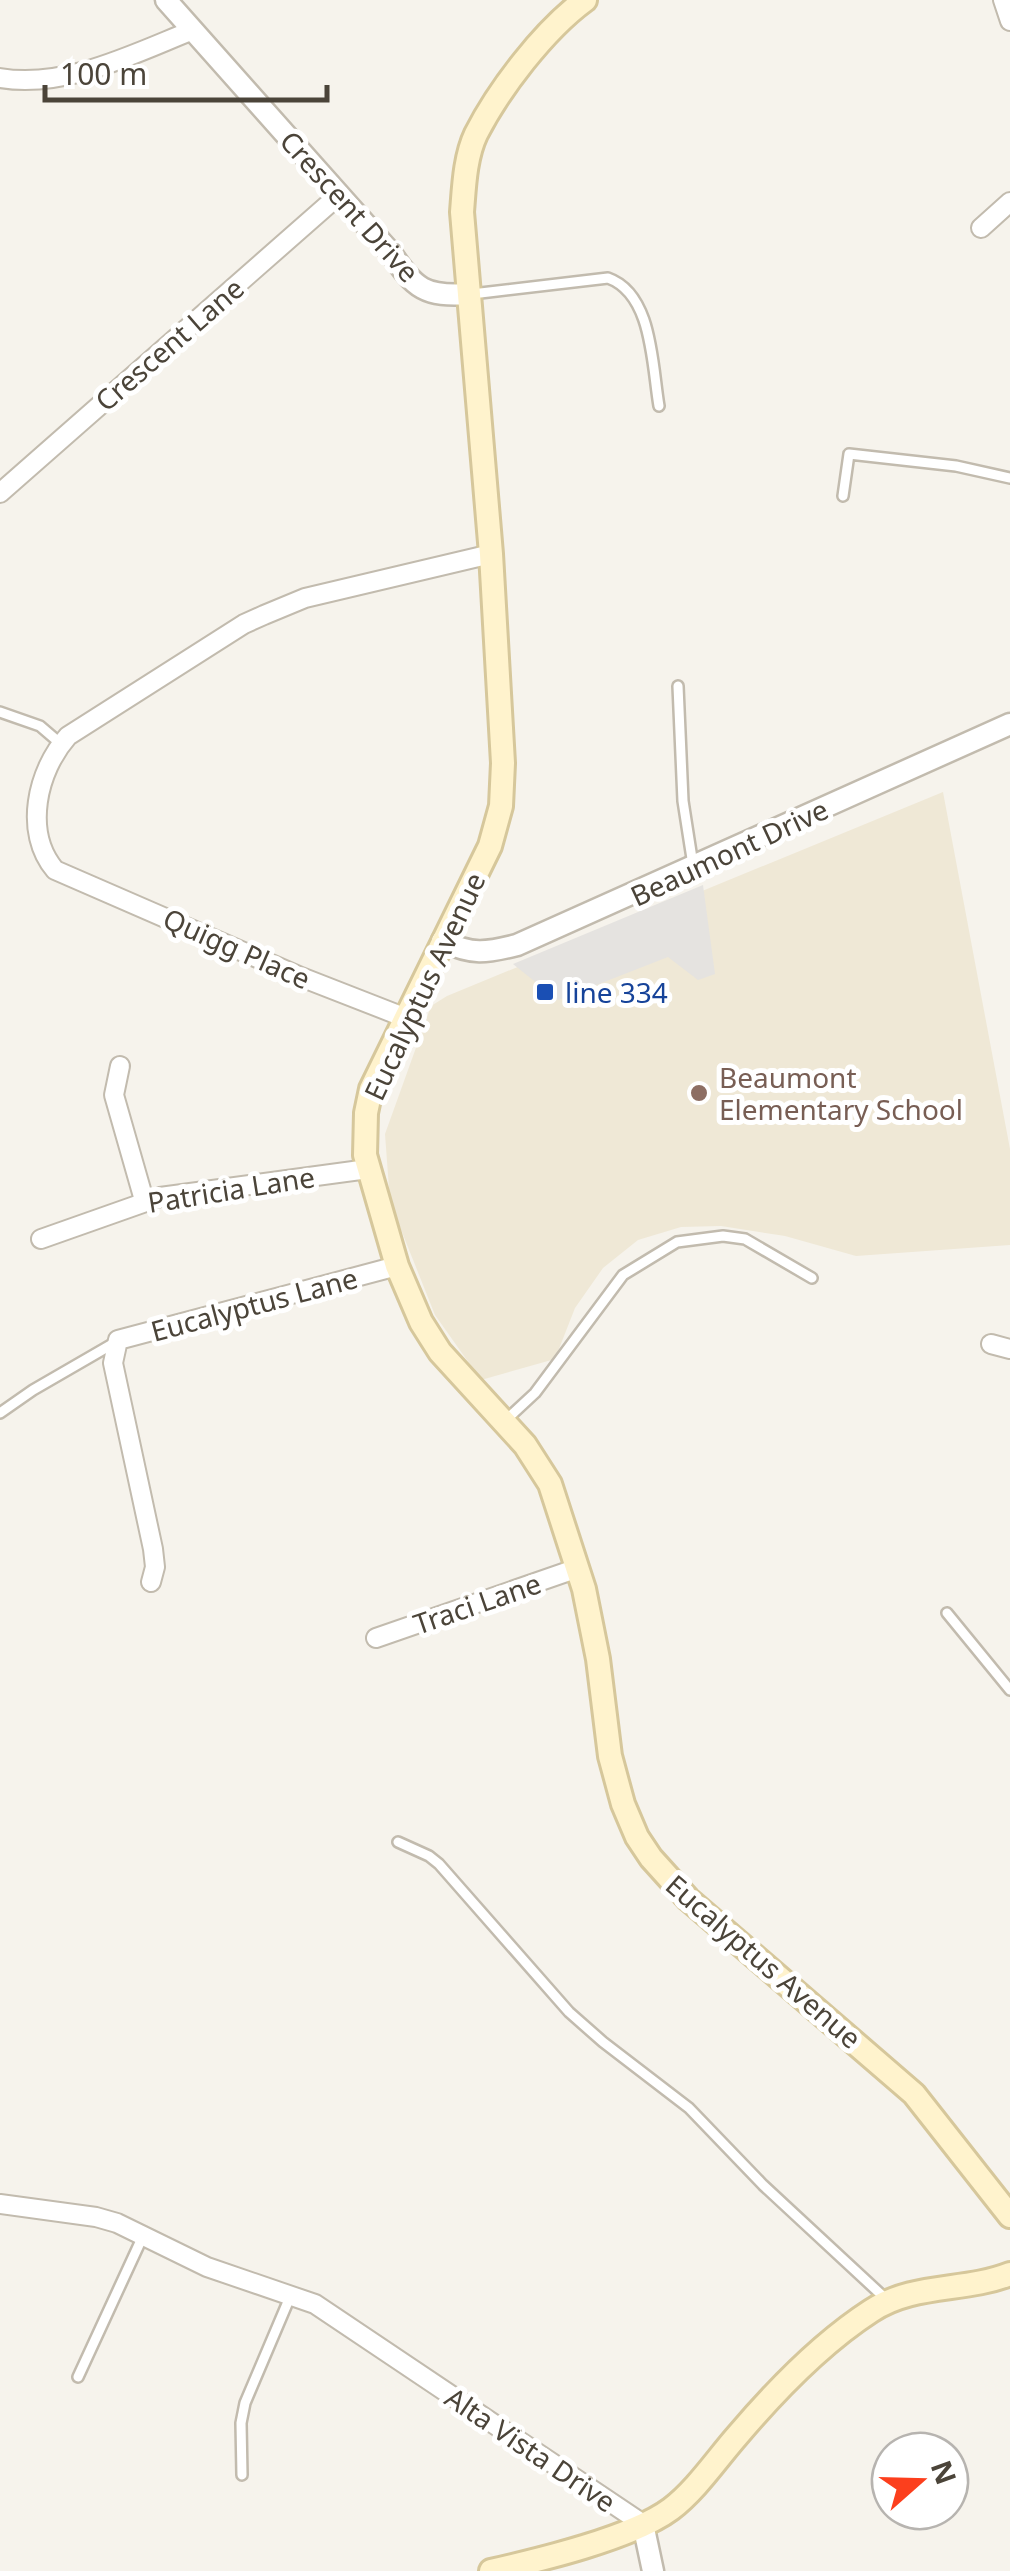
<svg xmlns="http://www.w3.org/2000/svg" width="1010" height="2571" font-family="'Noto Sans',sans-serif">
  <rect width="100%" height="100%" fill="#f6f3ec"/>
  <path fill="#efe8d6" d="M 943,792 L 1010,1149 L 1010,1245 L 856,1256 L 785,1236 L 721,1226 L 681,1227 L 638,1240 L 603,1268 L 575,1308 L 555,1359 L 481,1380 L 435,1315 L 390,1202 L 385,1134 L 431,1006 L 447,996 Z"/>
  <path fill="#e5e3e0" d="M 703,885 L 715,974 L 698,980 L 668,957 L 558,1000 L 513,964 Z"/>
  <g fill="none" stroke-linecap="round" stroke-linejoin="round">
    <defs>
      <g id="service">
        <path d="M 472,294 L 608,278 C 653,294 652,366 659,406"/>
        <path d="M 843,496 L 849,454 L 956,466 L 1010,478"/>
        <path d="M 678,686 L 683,801 L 693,865"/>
        <path d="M 0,712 L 40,726 L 61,744"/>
        <path d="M 0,1413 L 33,1390 L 116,1342"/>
        <path d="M 506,1420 L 535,1393 L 623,1275 L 677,1242 L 723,1236 L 745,1239 L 812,1278"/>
        <path d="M 947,1613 L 1010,1690"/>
        <path d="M 398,1842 L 429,1856 L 439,1864 L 569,2012 L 603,2042 L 689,2108 L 763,2185 L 887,2300"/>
        <path d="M 78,2377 L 143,2236"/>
        <path d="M 242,2475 L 241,2423 L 245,2403 L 290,2297"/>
      </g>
      <g id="minor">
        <path d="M 1003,0 L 1010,21"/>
        <path d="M 0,78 C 65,89 133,54 193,30"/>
        <path d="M 981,228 L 1010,202"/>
        <path d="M 0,493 L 339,195"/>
        <path d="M 406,1018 L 301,977 L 55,870 C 23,832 37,771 68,736 L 244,624 L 264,615 L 305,598 L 491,554"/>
        <path d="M 120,1066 L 114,1095 L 144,1200"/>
        <path d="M 41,1239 L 160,1197 L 368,1169"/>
        <path d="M 991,1344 L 1010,1349"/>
        <path d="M 151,1582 L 155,1567 L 153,1549 L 113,1363 L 118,1340 L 397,1266"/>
        <path d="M 376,1638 L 578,1568"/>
        <path d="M 0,2204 L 96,2217 L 117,2223 L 207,2267 L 315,2304 L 643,2524"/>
      </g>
      <g id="tertiary">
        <path d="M 166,0 L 391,253 C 415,289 425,297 469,294"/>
        <path d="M 442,941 C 473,955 485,953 517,945 L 1010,724"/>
        <path d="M 643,2524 L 653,2571"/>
      </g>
      <g id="secondary">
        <path d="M 585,0 C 544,30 499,89 476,134 C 465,157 464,187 462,212 L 491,554 L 503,763 L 501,806 L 490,846 L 371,1089 L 366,1113 L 365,1155 L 397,1266 L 421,1322 L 440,1352 L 525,1445 L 550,1484 L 584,1589 L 598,1659 L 610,1756 L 623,1804 L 637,1837 L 651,1858 L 688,1899 L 914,2094 L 1010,2216"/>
        <path d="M 491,2571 C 539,2560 632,2538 671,2509 C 696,2490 716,2460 737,2436 C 776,2390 820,2344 871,2311 C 913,2283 964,2292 1010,2274"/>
      </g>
    </defs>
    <use href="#service" stroke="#c2bbae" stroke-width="14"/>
    <use href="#minor" stroke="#c2bbae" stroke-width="22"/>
    <use href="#tertiary" stroke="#c2bbae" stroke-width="25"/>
    <use href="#secondary" stroke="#d6c79b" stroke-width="28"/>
    <use href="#service" stroke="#fff" stroke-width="9"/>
    <use href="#minor" stroke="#fff" stroke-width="18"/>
    <use href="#tertiary" stroke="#fff" stroke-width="20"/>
    <use href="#secondary" stroke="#fff3cd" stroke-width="22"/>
  </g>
  <rect fill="#1a4fb4" stroke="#fff" stroke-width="4" x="535" y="982" width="20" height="20" rx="5"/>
  <circle fill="#8d6e63" stroke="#fff" stroke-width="4" cx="699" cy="1093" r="10"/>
  <g text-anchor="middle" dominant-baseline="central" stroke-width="10" stroke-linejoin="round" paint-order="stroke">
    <g font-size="28" fill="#4b4439" stroke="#fff">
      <text transform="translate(350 206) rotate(48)">Crescent Drive</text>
      <text transform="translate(169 344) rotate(-41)">Crescent Lane</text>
      <text transform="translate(729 852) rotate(-25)">Beaumont Drive</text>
      <text transform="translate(237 948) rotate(24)">Quigg Place</text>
      <text transform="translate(424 986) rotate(-65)">Eucalyptus Avenue</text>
      <text transform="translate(231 1189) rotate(-9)">Patricia Lane</text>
      <text transform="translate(254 1304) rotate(-15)">Eucalyptus Lane</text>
      <text transform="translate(477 1603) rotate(-19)">Traci Lane</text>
      <text transform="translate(764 1961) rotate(41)">Eucalyptus Avenue</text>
      <text transform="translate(531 2449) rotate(34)">Alta Vista Drive</text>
    </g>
    <g font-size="28" fill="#164399" stroke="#fff" text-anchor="start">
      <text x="565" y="992">line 334</text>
    </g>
    <g font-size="28" fill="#785e54" stroke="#fff" text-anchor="start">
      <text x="719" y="1077">Beaumont<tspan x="719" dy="32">Elementary School</tspan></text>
    </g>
  </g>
  <g transform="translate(920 2481) rotate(70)"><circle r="48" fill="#ffffff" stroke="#b7b4b0" stroke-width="2.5"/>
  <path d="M0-8L18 38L0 25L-18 38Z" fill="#fc3f1d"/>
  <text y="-15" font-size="28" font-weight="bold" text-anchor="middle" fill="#4b4439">N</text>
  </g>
  <path d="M45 85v15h282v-15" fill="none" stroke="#4b4439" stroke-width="5"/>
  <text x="60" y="85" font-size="30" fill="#4b4439" stroke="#ffffff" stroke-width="8" paint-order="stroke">100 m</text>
</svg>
